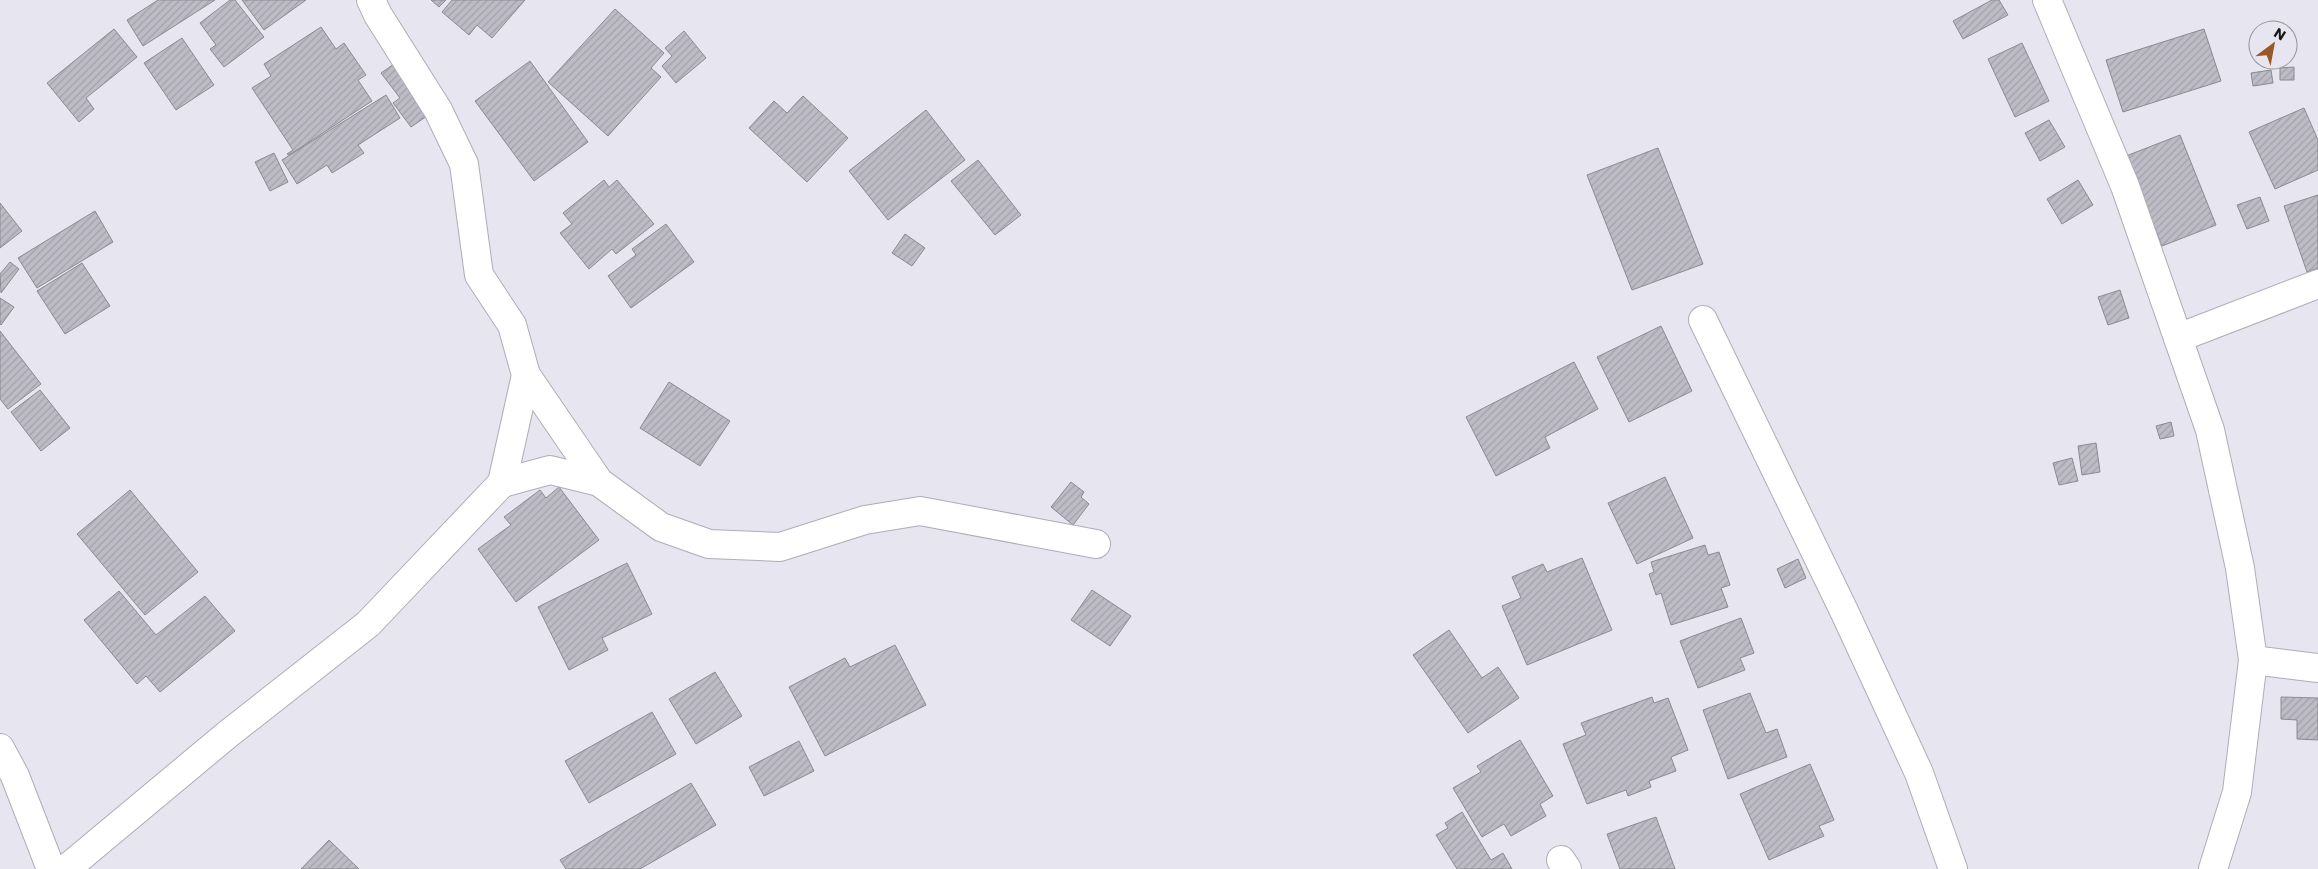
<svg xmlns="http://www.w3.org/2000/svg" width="2318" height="869" font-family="Poppins,sans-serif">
  <defs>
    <pattern id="building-hatch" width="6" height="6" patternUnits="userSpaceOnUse" patternTransform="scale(1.25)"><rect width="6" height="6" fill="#bdbcc6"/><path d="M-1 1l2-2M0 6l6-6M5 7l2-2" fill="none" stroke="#a2a1aa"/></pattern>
  </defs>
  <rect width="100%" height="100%" fill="#e7e6f0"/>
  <g fill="url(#building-hatch)" stroke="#8a8a93">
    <path d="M 158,0 L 215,0 L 143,46 L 127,20 Z"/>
    <path d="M 230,0 L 235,0 L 264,37 L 224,67 L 210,49 L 216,45 L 200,23 Z"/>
    <path d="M 242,0 L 306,0 L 264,30 Z"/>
    <path d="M 431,0 L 446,0 L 439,7 Z"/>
    <path d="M 452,0 L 525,0 L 492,38 L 477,25 L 469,35 L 442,12 Z"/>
    <path d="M 1992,0 L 1999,0 L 2008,15 L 1963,39 L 1953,21 Z"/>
    <path d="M 615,9 L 664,53 L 651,68 L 661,77 L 608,136 L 548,82 Z"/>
    <path d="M 321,27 L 336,49 L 344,43 L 366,75 L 358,80 L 372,101 L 289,155 L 287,154 L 293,150 L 252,88 L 271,76 L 264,64 Z"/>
    <path d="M 114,29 L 137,57 L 86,98 L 94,109 L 79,122 L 47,83 Z"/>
    <path d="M 2204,29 L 2221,81 L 2123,112 L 2106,60 Z"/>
    <path d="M 684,31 L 706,58 L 676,83 L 662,66 L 672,56 L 665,48 Z"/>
    <path d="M 182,38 L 214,85 L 176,110 L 144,63 Z"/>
    <path d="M 2022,43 L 2049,101 L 2015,117 L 1988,59 Z"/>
    <path d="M 530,61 L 588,142 L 534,181 L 475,101 Z"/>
    <path d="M 397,62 L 433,112 L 411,127 L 393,103 L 400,98 L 381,73 Z"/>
    <path d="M 2294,67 L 2294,80 L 2280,80 L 2280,68 Z"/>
    <path d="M 2271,70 L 2273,83 L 2253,86 L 2251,73 Z"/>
    <path d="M 386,95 L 400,118 L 358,145 L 364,153 L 332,173 L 327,165 L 297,184 L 282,160 Z"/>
    <path d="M 803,96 L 848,138 L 807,182 L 749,128 L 774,101 L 787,113 Z"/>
    <path d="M 2304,108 L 2318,140 L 2318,170 L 2275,189 L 2249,132 Z"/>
    <path d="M 926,110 L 965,160 L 888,220 L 849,171 Z"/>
    <path d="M 2049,120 L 2065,147 L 2040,161 L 2025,133 Z"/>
    <path d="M 2180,135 L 2216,225 L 2162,246 L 2126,156 Z"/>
    <path d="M 1658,148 L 1703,264 L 1632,290 L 1587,175 Z"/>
    <path d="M 274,153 L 288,182 L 270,191 L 255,162 Z"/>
    <path d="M 978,160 L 1021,215 L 995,235 L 951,181 Z"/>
    <path d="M 604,180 L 609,187 L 617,180 L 654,224 L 616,254 L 612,249 L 589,269 L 560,233 L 572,224 L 563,213 Z"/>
    <path d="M 2078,180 L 2093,205 L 2062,224 L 2047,199 Z"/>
    <path d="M 2318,195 L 2318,268 L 2307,272 L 2284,206 Z"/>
    <path d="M 2260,197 L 2269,221 L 2247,229 L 2237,205 Z"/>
    <path d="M 0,203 L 22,231 L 0,248 Z"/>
    <path d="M 95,211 L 113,242 L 37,288 L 18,258 Z"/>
    <path d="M 666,224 L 694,262 L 631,308 L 608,276 L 636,255 L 632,249 Z"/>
    <path d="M 905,234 L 925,248 L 912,266 L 892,253 Z"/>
    <path d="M 10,262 L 19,269 L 1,293 L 0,274 Z"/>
    <path d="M 82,263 L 110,306 L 65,334 L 37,291 Z"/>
    <path d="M 2120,290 L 2129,318 L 2108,325 L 2098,297 Z"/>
    <path d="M 0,298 L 14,307 L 1,325 L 0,324 Z"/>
    <path d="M 1661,326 L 1692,391 L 1629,422 L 1597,357 Z"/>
    <path d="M 0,331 L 41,384 L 8,409 L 0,399 Z"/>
    <path d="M 1574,362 L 1598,409 L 1545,437 L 1550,448 L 1496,476 L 1466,417 Z"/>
    <path d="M 669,382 L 730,421 L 700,466 L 640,428 Z"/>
    <path d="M 40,390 L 70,428 L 41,451 L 11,412 Z"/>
    <path d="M 2171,422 L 2174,436 L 2160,439 L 2156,426 Z"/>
    <path d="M 2096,443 L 2100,472 L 2082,475 L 2078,446 Z"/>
    <path d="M 2072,458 L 2078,481 L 2059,485 L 2053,463 Z"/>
    <path d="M 1665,477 L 1693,538 L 1637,564 L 1608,503 Z"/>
    <path d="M 1071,482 L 1084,492 L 1081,497 L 1089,504 L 1073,525 L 1051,507 Z"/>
    <path d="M 559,487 L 599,540 L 516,602 L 478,549 L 511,525 L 504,517 L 540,490 L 546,498 Z"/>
    <path d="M 130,490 L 198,572 L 145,615 L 77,534 Z"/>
    <path d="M 1705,545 L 1708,555 L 1719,552 L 1730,585 L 1721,588 L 1728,607 L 1671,625 L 1661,593 L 1656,595 L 1649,574 L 1654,572 L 1651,562 Z"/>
    <path d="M 1582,558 L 1612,630 L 1527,665 L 1502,606 L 1521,598 L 1512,577 L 1543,564 L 1547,572 Z"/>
    <path d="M 1798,559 L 1806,578 L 1785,588 L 1777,569 Z"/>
    <path d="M 627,563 L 652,614 L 602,638 L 608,650 L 569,670 L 538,607 Z"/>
    <path d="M 1092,590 L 1131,616 L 1110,646 L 1071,620 Z"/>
    <path d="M 119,591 L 156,635 L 205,596 L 235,631 L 160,692 L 146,676 L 137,684 L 84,620 Z"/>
    <path d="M 1741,618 L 1754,653 L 1740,658 L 1745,670 L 1698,688 L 1680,641 Z"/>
    <path d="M 1449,630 L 1482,678 L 1498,667 L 1519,698 L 1468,733 L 1413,655 Z"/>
    <path d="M 895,645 L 926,705 L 825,756 L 789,687 L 845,658 L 850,667 Z"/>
    <path d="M 715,672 L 742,716 L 696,744 L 669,699 Z"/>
    <path d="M 1750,693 L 1766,733 L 1777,729 L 1787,757 L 1728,779 L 1703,710 Z"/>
    <path d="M 1652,697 L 1654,703 L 1668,698 L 1688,750 L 1671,757 L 1676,771 L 1649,781 L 1651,787 L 1628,796 L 1626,790 L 1587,804 L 1563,744 L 1586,735 L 1581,723 Z"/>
    <path d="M 2281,697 L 2318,698 L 2318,740 L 2297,739 L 2297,720 L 2281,719 Z"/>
    <path d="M 652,712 L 676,754 L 589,803 L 565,761 Z"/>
    <path d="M 1520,740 L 1553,796 L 1540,804 L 1546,816 L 1511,836 L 1504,824 L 1482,837 L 1453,788 L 1481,772 L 1477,766 Z"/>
    <path d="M 799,741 L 814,771 L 764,796 L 749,767 Z"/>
    <path d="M 1810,764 L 1834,820 L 1819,826 L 1824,836 L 1769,860 L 1740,794 Z"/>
    <path d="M 691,783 L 716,825 L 640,869 L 566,869 L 560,860 Z"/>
    <path d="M 1462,812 L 1491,860 L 1503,853 L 1512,869 L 1457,869 L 1436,835 L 1448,828 L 1445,823 Z"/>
    <path d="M 1656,817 L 1675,869 L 1620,869 L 1607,834 Z"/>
    <path d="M 329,840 L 359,869 L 301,869 Z"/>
  </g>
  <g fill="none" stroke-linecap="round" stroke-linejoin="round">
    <defs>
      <g id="minor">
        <path d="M 2047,0 L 2125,186 L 2210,430 L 2240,568 L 2253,660 L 2237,792 L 2213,869"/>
        <path d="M 1703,320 L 1845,613 L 1919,773 L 1953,869"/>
        <path d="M 2178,338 L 2318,284"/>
        <path d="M 526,375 L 599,482 L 661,527 L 709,544 L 780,547 L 865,520 L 920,511 L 1096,544"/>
        <path d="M 502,483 L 550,470 L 599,482"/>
        <path d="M 2253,660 L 2318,668"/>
        <path d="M 0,748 L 15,776 L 51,869"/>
        <path d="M 1561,860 L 1567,869"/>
        <path d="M 66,869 L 228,734 L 368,624 L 502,483 L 526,375 L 512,325 L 479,275 L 464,164 L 438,110 L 378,15 L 371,0"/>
      </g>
    </defs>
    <use href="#minor" stroke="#adadb6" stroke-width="30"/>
    <use href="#minor" stroke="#fff" stroke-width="28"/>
  </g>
  <g transform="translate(2273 45) rotate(32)"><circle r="24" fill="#e7e6f0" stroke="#93939a"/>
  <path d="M0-4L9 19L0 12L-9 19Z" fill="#9a5727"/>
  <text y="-8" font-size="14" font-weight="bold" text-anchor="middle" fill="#161619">N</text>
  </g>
</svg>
